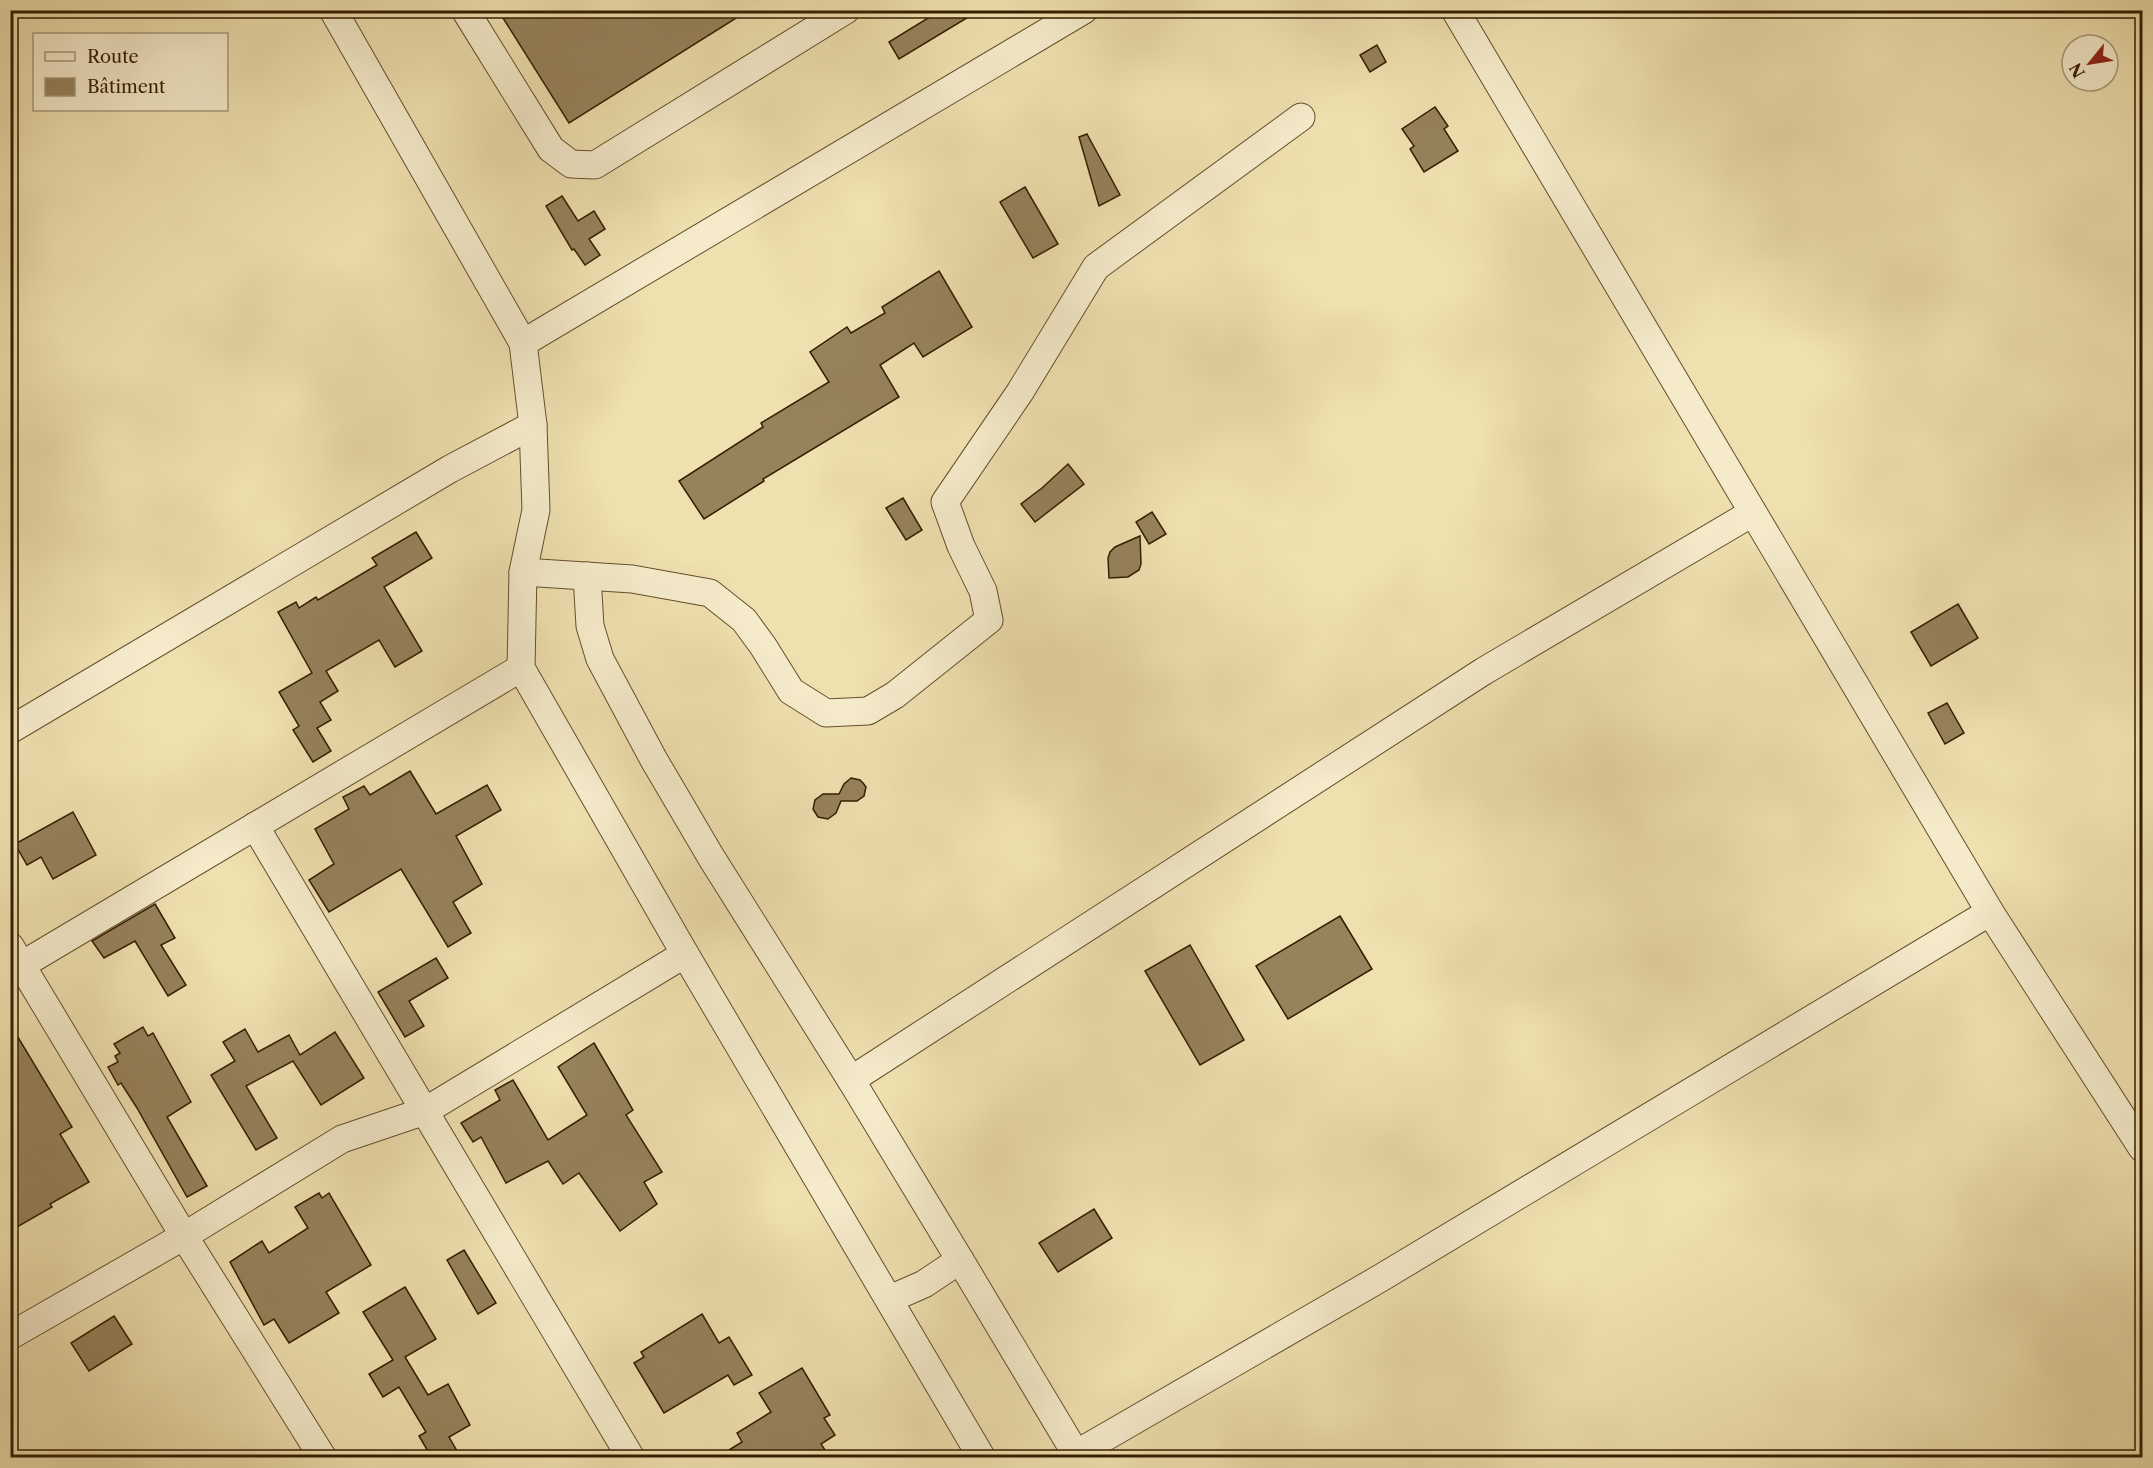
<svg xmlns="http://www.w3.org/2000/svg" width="2153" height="1468" font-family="'Libre Caslon Text',serif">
  <rect width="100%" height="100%" fill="#efe0af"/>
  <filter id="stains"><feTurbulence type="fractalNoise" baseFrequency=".00333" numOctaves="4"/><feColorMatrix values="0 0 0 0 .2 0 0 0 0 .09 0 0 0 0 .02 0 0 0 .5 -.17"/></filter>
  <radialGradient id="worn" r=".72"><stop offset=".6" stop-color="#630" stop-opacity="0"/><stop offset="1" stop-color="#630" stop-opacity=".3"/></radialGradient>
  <g fill="#96825b" stroke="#351d00" stroke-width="1.5">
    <path d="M 498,10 L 749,10 L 569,123 Z"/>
    <path d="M 941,10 L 980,10 L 899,59 L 889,42 Z"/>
    <path d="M 1377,45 L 1386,62 L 1370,72 L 1360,55 Z"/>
    <path d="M 1435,107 L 1448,126 L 1444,129 L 1458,151 L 1424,172 L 1410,149 L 1414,146 L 1402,129 Z"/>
    <path d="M 1087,134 L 1120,195 L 1099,206 L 1079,137 Z"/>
    <path d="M 1025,187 L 1058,244 L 1033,258 L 1000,202 Z"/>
    <path d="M 562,196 L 578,221 L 594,211 L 605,229 L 589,239 L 600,255 L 585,265 L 574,249 L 572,250 L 546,206 Z"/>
    <path d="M 939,271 L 972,327 L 923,357 L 914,343 L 880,365 L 899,397 L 763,479 L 764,481 L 704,519 L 679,481 L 763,427 L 761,423 L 829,382 L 810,352 L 847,327 L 851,333 L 885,313 L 882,307 Z"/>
    <path d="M 1068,464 L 1084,484 L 1035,522 L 1021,504 L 1042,488 Z"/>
    <path d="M 903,498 L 922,530 L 906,540 L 886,508 Z"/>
    <path d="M 1152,512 L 1166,534 L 1149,544 L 1136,522 Z"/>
    <path d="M 416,532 L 432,558 L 384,587 L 422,651 L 395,667 L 379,640 L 326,671 L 338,691 L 320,702 L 331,720 L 317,728 L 331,751 L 313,762 L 293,730 L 299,726 L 279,692 L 312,673 L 278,612 L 296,602 L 299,608 L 316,597 L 318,600 L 377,565 L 372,558 Z"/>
    <path d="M 1140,536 L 1141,564 L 1139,570 L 1128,577 L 1109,578 L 1108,558 L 1110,552 L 1115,547 Z"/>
    <path d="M 1958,604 L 1978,638 L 1931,666 L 1911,632 Z"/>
    <path d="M 1947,703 L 1964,733 L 1945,744 L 1928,713 Z"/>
    <path d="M 410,771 L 436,814 L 487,785 L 501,810 L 456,836 L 482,884 L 453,902 L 471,933 L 448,947 L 401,869 L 329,912 L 309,880 L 334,864 L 315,829 L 349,809 L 343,797 L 364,786 L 370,795 Z"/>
    <path d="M 851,778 L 860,780 L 863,783 L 866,787 L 864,796 L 857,801 L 841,801 L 836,813 L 828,819 L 818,817 L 813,809 L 815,800 L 823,794 L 839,794 L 844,784 Z"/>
    <path d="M 73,812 L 96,855 L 53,879 L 41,857 L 27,865 L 15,844 Z"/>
    <path d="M 155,904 L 175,938 L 161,945 L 186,985 L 168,996 L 135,941 L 104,958 L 92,941 Z"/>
    <path d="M 1340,916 L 1372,969 L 1288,1019 L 1256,966 Z"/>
    <path d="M 1190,945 L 1244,1040 L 1200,1065 L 1145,971 Z"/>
    <path d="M 436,958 L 448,978 L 409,1001 L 424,1026 L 405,1037 L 378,992 Z"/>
    <path d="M 10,1024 L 72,1127 L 60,1134 L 89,1182 L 50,1204 L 52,1207 L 10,1231 Z"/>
    <path d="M 143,1027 L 148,1036 L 153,1033 L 191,1102 L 167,1117 L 207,1186 L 187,1197 L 137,1108 L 121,1083 L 118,1085 L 108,1067 L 118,1062 L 115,1056 L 120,1053 L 114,1044 Z"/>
    <path d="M 245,1029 L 258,1052 L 289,1035 L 300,1055 L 335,1032 L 364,1078 L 321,1105 L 293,1061 L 246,1086 L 277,1138 L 256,1150 L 211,1075 L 235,1061 L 223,1042 Z"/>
    <path d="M 594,1043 L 633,1110 L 626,1115 L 662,1172 L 644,1182 L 657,1204 L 620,1231 L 579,1173 L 563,1184 L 548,1161 L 506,1183 L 481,1137 L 473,1142 L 461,1123 L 500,1100 L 495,1090 L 513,1080 L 548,1140 L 587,1115 L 558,1067 Z"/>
    <path d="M 319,1193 L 322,1198 L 329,1193 L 371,1265 L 326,1292 L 339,1313 L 289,1343 L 274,1319 L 264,1325 L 230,1262 L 262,1241 L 269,1253 L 308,1228 L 295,1207 Z"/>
    <path d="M 1094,1209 L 1112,1238 L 1058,1272 L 1039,1243 Z"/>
    <path d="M 464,1250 L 496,1303 L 478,1314 L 447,1260 Z"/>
    <path d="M 405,1287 L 436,1339 L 405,1357 L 428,1395 L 448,1384 L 470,1425 L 449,1437 L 461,1458 L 432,1458 L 419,1436 L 426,1432 L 399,1387 L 383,1397 L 369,1374 L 393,1360 L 363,1312 Z"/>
    <path d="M 702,1314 L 719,1343 L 729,1337 L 752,1375 L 734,1385 L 728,1375 L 664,1413 L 634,1363 L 644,1357 L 641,1352 Z"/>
    <path d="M 114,1316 L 132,1344 L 89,1371 L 71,1343 Z"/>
    <path d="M 802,1368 L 830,1415 L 824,1418 L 835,1435 L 821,1444 L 825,1450 L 814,1458 L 716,1458 L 742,1442 L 737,1433 L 771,1412 L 759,1393 Z"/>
  </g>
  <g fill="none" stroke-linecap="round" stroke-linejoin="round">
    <defs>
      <g id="minor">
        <path d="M 333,10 L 523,343 L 533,425 L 536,510 L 523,572 L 521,668 L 685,954 L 982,1458"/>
        <path d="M 465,10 L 551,149 L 571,164 L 595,165 L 846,10"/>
        <path d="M 1455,10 L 1990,912 L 2142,1148"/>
        <path d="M 523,343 L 1084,10"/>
        <path d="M 523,572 L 632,579 L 710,593 L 744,620 L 763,646 L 791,691 L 826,713 L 868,711 L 895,695 L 989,620 L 983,591 L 961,546 L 945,502 L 1020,392 L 1096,267 L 1301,117"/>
        <path d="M 587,576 L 590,626 L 600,659 L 654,760 L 711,857 L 851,1080"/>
        <path d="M 10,730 L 450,469 L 533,425"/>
        <path d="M 255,826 L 631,1458"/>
        <path d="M 10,946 L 184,1236 L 323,1458"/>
        <path d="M 10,972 L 521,668"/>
        <path d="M 960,1260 L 1076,1454 L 1379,1279 L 1990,912"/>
        <path d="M 890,1299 L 924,1284 L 960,1260 L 851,1080 L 1484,671 L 1752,513"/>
        <path d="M 10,1336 L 184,1236 L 342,1139 L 425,1111 L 685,954"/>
      </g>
    </defs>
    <use href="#minor" stroke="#644e2c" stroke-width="29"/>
    <use href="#minor" stroke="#f5ebcb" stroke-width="27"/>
  </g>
  <rect width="2153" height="1468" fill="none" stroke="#efe0af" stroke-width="36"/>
  <rect x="12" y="12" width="2129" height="1444" fill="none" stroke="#351d00" stroke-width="3"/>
  <rect x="18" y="18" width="2117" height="1432" fill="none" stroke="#351d00" stroke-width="1.5"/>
  <rect x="33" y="33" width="195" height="78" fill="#f5ebcb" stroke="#a8997a" stroke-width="1.5"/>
  <rect x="45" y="52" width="30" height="9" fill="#f5ebcb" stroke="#a8997a" stroke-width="1.5"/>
  <text x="87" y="63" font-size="18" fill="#351d00">Route</text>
  <rect x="45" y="78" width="30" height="18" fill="#96825b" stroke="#a8997a" stroke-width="1.5"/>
  <text x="87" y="93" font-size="18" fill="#351d00">Bâtiment</text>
  <g transform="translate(2090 63) rotate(240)"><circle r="28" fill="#f5ebcb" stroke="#a8997a" stroke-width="1.5"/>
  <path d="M0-4.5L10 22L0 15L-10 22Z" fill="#8f2418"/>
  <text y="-9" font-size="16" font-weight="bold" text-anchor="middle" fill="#351d00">N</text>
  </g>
  <rect width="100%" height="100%" filter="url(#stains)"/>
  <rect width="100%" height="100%" fill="url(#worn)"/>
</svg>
